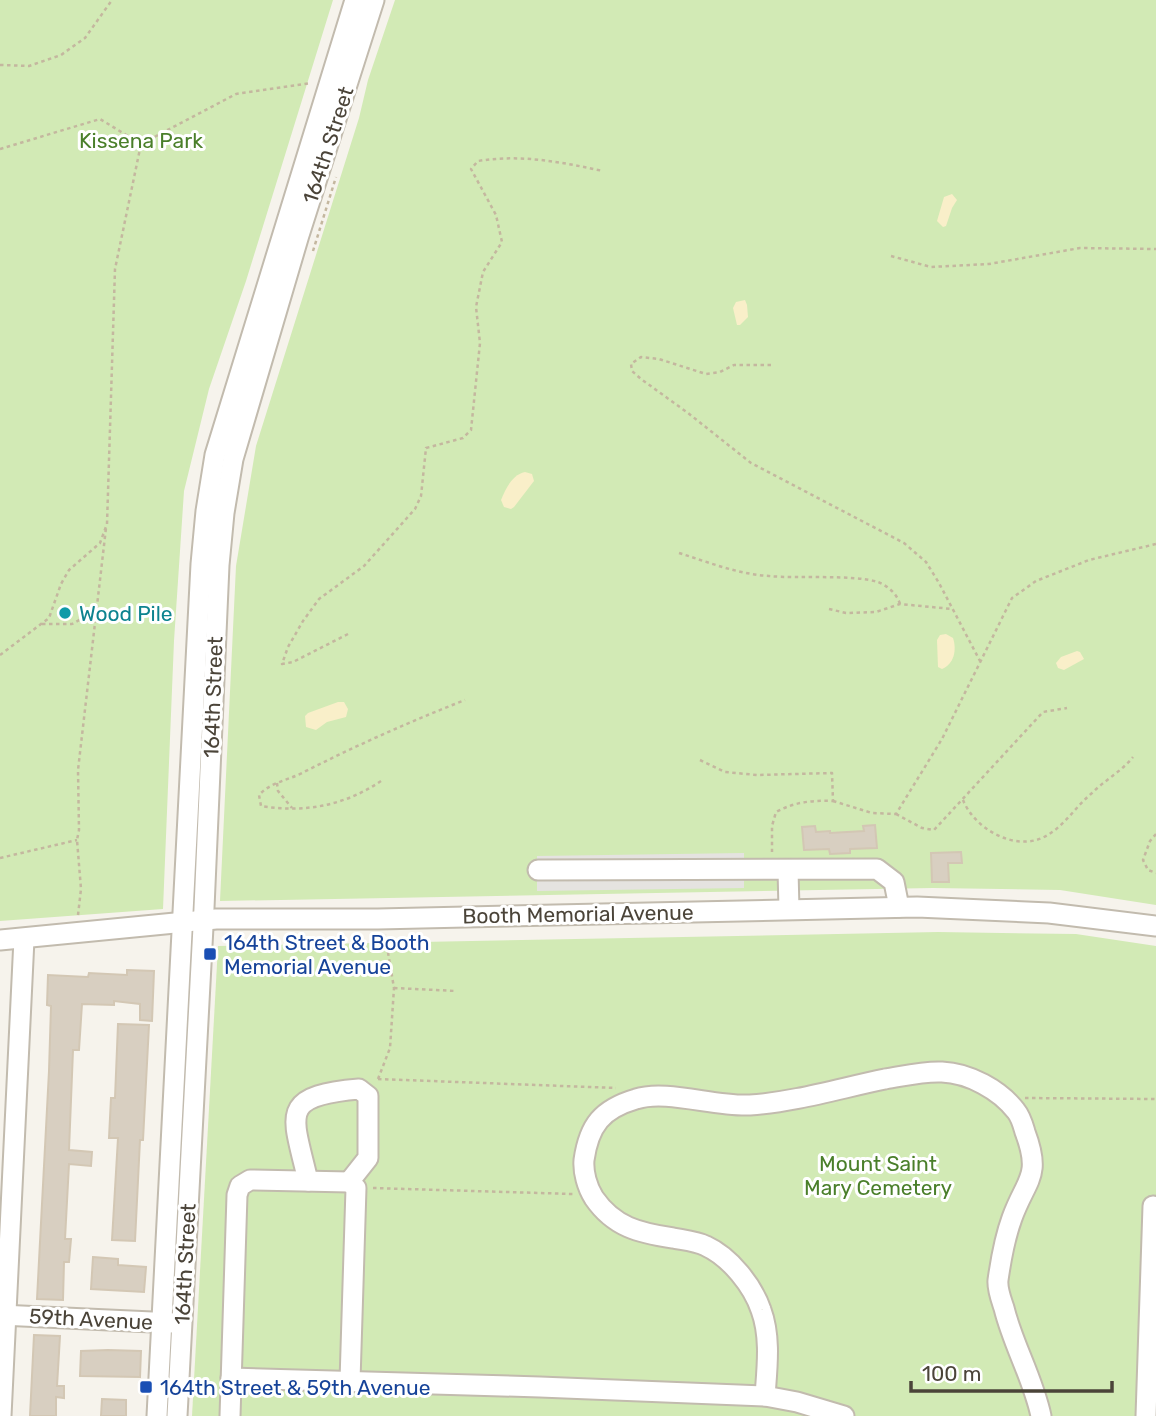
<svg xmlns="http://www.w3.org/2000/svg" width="1156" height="1416" font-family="Rubik,sans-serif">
  <rect width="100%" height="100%" fill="#f6f3ec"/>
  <g fill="#d2eab5">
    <path d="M 0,0 L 333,0 L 246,281 L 209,389 L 184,491 L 174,641 L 163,909 L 0,921 Z"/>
    <path d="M 395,0 L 1156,0 L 1156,905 L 1060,890 L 933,888 L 220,901 L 236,566 L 256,446 L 359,118 L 368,80 Z"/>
    <path d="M 938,932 L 1076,934 L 1156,946 L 1156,1416 L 192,1416 L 218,946 Z"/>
  </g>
  <g fill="#f9efc9">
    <path d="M 952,194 L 957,200 L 952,208 L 946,226 L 943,227 L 937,221 L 944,197 Z"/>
    <path d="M 745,300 L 747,305 L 748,317 L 740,325 L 737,325 L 733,308 L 736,302 Z"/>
    <path d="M 525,472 L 532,474 L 534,481 L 514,507 L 511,509 L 504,507 L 501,500 C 506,488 512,475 525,472 Z"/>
    <path d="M 946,634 L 953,638 C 957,650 954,664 942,669 L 938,667 L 937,640 L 940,635 Z"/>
    <path d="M 1077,651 L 1080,652 L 1084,659 L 1064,670 L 1058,668 L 1056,663 L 1061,657 Z"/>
    <path d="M 338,702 L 344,702 L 348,709 L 346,717 L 327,722 L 316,730 L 306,727 L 305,716 L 308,713 Z"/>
  </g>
  <path fill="#e5e3e0" d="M 744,853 L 744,888 L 537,891 L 537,856 Z"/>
  <g fill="#d8cfc1" stroke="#d3c7b4" stroke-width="2">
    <path d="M 875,825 L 877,848 L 850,849 L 850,853 L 830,854 L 829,849 L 804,850 L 802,827 L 815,826 L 816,832 L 830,831 L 830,833 L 864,831 L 863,826 Z"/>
    <path d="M 961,852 L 962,863 L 948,863 L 949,882 L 932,882 L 931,853 Z"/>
    <path d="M 127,970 L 154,971 L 152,1021 L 140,1020 L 140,1004 L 114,1001 L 114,1005 L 82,1004 L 79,1050 L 73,1050 L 69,1150 L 92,1152 L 91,1166 L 69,1164 L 65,1239 L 71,1239 L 69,1262 L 64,1262 L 63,1300 L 37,1299 L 49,1071 L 51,1006 L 47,1005 L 48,975 L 88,977 L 89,973 L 127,975 Z"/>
    <path d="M 118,1024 L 149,1025 L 143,1140 L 140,1140 L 135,1241 L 112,1240 L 118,1138 L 109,1138 L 111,1098 L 115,1098 Z"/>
    <path d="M 93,1257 L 118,1259 L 118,1265 L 146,1267 L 144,1292 L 91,1289 Z"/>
    <path d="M 34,1335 L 60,1336 L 57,1386 L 64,1386 L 64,1398 L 56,1397 L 56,1416 L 30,1416 Z"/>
    <path d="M 108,1350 L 141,1351 L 140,1377 L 80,1376 L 81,1351 Z"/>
    <path d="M 102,1399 L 126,1400 L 126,1416 L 101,1416 Z"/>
  </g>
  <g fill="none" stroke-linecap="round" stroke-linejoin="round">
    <defs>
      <g id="minor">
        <path d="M 538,870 L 877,869 L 894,882 L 899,907"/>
        <path d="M 788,870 L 789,909"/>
        <path d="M 0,940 L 216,919 L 378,919 L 917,907 L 1049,913 L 1156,926"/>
        <path d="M 308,1181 C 293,1115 277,1096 359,1089 L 368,1096 L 368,1158 L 349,1182"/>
        <path d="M 0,1315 L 174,1323"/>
        <path d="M 231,1378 L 540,1387 L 765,1396 L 797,1402 L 844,1416"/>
        <path d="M 765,1396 C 767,1368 771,1337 761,1310 C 753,1286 730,1257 706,1246 C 696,1241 683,1240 673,1238 C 639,1233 614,1227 594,1198 C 587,1187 583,1172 584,1160 C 589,1125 602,1109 636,1099 C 666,1089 715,1107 750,1105 C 795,1102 841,1088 885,1079 C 904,1076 923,1071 942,1072 C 969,1073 1000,1090 1016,1111 C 1021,1117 1023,1125 1025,1132 C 1042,1177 1026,1179 1012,1218 C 1005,1237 1001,1259 998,1280 C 997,1289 1001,1299 1004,1308 C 1013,1345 1033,1378 1041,1416"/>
        <path d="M 1,1416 L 24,939"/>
        <path d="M 157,1416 L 201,564 L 206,511 L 215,455 L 355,0"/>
        <path d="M 177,1416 L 204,908 L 219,565 L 224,513 L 233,459 L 299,235 L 374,0"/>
        <path d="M 230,1416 L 237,1195 L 240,1186 L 250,1180 L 349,1182 L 356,1188 L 350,1381"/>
        <path d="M 1146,1416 L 1153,1206"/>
      </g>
    </defs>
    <use href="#minor" stroke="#c2bbae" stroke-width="23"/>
    <g stroke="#c4b79f" stroke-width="2.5" stroke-dasharray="3.5 3.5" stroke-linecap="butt">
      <path d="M 0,65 L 29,66 L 61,55 L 85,38 L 112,0"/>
      <path d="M 0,149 L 100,119 L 141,144 L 236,94 L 311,83"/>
      <path d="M 313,251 L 336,177"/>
      <path d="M 891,256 L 931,267 L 989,264 L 1080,248 L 1156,249"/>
      <path d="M 771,365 L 734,365 L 720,372 L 706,374 L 659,359 L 641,357 L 631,364 L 632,371 L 641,379 L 688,413 L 751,463 L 904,543 L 926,562 L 939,583 L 980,661"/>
      <path d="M 679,553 C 708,562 737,574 769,576 C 799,579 851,574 878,582 C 888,586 897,594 900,604"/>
      <path d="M 829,609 L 846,613 L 876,612 L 900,604 L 952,609"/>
      <path d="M 42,624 L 72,624 L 98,610"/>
      <path d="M 348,634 L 293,662 L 282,664 L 288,647 L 303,621 L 319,599 L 364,566 L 415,509 L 421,496 L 426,448 L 463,438 L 471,430 L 480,343 L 476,307 L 483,272 L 502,242 L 496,215 L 471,169 L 478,161 C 521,154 561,162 603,171"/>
      <path d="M 0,655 L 49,618 L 61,584 L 69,570 L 100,543 L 107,524 L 115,269 L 141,144"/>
      <path d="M 700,760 L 725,772 L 757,775 L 832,773 L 833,801 C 813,800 794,802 776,812 L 772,826 L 772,852"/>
      <path d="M 381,781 C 344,806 304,813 261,806 L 259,795 C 271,782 286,781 302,773 C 355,746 409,722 465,700"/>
      <path d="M 277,783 L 278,791 L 292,808"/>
      <path d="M 963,800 C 974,828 1014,852 1044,837 C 1064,827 1075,807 1092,793 C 1105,780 1122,771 1133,757"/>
      <path d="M 833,801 L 872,813 L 896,814 L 942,739 L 1012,598 L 1036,581 L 1089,560 L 1156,544"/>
      <path d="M 896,814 L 922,828 L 934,830 L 1043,712 L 1067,708"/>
      <path d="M 1156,834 L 1150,841 L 1143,860 L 1148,870 L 1156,873"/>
      <path d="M 0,858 L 77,840"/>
      <path d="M 78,915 L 81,889 L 77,840 L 79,830 L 78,770 L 106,528"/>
      <path d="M 394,988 L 456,991"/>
      <path d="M 378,1079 L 616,1088"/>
      <path d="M 378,1079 L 390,1048 L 394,988 L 385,935"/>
      <path d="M 1025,1098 L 1156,1099"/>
      <path d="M 373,1188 L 573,1194"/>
    </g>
    <use href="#minor" stroke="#fff" stroke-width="19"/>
  </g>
  <circle fill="#0f9aa8" stroke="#fff" stroke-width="2.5" cx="65" cy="613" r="7"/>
  <g fill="#1a4fb4" stroke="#fff" stroke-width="2.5">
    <rect x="203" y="947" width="14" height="14" rx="3.5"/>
    <rect x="139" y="1380" width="14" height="14" rx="3.5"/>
  </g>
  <g text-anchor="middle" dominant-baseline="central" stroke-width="6" stroke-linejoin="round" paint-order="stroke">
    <g font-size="21" fill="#4a7f2a" stroke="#fff">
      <text x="141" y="140">Kissena Park</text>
      <text x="878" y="1163">Mount Saint<tspan x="878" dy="24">Mary Cemetery</tspan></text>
    </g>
    <g font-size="21" fill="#4b4439" stroke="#fff">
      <text transform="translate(328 145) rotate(-72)">164th Street</text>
      <text transform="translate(213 697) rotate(-88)">164th Street</text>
      <text transform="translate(578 914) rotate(-1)">Booth Memorial Avenue</text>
      <text transform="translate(185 1264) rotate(-87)">164th Street</text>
      <text transform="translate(91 1319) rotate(3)">59th Avenue</text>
    </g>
    <g font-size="21" fill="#0d838f" stroke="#fff" text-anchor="start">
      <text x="79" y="613">Wood Pile</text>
    </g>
    <g font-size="21" fill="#164399" stroke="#fff" text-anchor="start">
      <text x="224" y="942">164th Street &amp; Booth<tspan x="224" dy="24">Memorial Avenue</tspan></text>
      <text x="160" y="1387">164th Street &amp; 59th Avenue</text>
    </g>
  </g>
  <path d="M911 1381v10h201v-10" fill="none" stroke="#4b4439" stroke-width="3.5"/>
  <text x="922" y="1381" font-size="21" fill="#4b4439" stroke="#ffffff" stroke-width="5" paint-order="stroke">100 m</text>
</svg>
